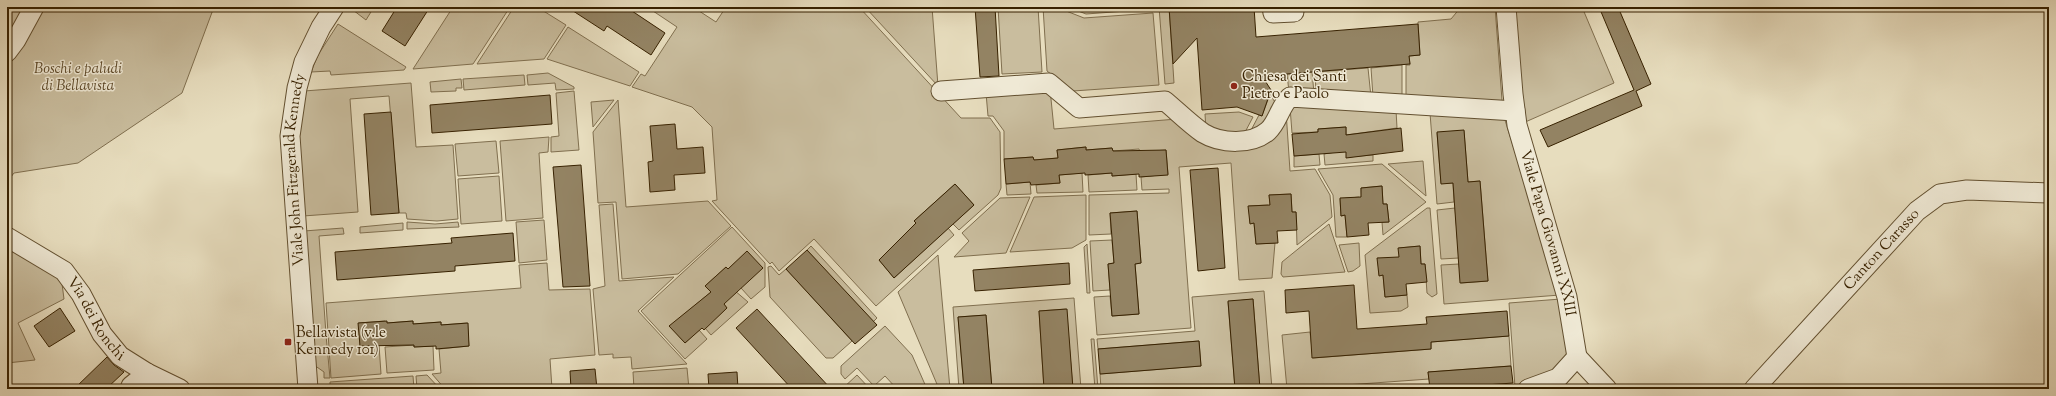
<svg xmlns="http://www.w3.org/2000/svg" width="2056" height="396" font-family="'Sorts Mill Goudy',serif">
  <rect width="100%" height="100%" fill="#e7ddbe"/>
  <filter id="stains"><feTurbulence type="fractalNoise" baseFrequency=".005" numOctaves="4"/><feColorMatrix values="0 0 0 0 .2 0 0 0 0 .09 0 0 0 0 .02 0 0 0 .5 -.17"/></filter>
  <radialGradient id="worn" r=".72"><stop offset=".6" stop-color="#630" stop-opacity="0"/><stop offset="1" stop-color="#630" stop-opacity=".3"/></radialGradient>
  <g fill="#c9bd9e" stroke="#806f4f">
    <path d="M 7,7 L 214,7 L 182,93 L 78,163 L 14,173 L 7,182 Z"/>
    <path d="M 349,7 L 374,7 L 366,20 Z"/>
    <path d="M 453,7 L 510,7 L 473,64 L 413,69 Z"/>
    <path d="M 514,7 L 537,7 L 566,25 L 544,59 L 477,64 Z"/>
    <path d="M 647,7 L 693,7 L 716,22 L 726,7 L 859,7 L 961,118 L 990,118 L 1000,132 L 1001,188 L 998,195 L 959,230 L 953,224 L 974,205 L 955,184 L 914,221 L 916,223 L 879,260 L 894,278 L 948,228 L 954,235 L 876,306 L 814,239 L 779,271 L 772,262 L 770,264 L 712,201 L 717,200 L 712,127 L 692,107 L 632,87 L 641,74 L 645,76 L 677,27 Z"/>
    <path d="M 865,7 L 932,7 L 938,86 Z"/>
    <path d="M 998,7 L 1038,7 L 1042,72 L 1002,74 Z"/>
    <path d="M 1043,7 L 1056,7 L 1084,18 L 1153,13 L 1159,85 L 1073,91 L 1047,71 Z"/>
    <path d="M 1068,7 L 1153,7 L 1153,9 L 1086,14 Z"/>
    <path d="M 1159,7 L 1169,7 L 1174,83 L 1165,84 Z"/>
    <path d="M 1461,7 L 1495,7 L 1502,100 L 1499,105 L 1406,99 L 1406,65 L 1410,65 L 1409,56 L 1420,55 L 1418,22 L 1451,19 Z"/>
    <path d="M 1528,7 L 1582,7 L 1614,83 L 1523,123 L 1512,9 Z"/>
    <path d="M 338,24 L 406,67 L 404,70 L 331,75 L 330,71 L 311,72 L 318,55 Z"/>
    <path d="M 568,27 L 639,72 L 630,86 L 547,59 Z"/>
    <path d="M 1402,65 L 1402,99 L 1373,97 L 1371,68 Z"/>
    <path d="M 1368,68 L 1371,97 L 1316,93 L 1315,72 Z"/>
    <path d="M 1312,72 L 1314,93 L 1289,92 L 1287,74 Z"/>
    <path d="M 548,73 L 574,87 L 574,89 L 556,90 L 555,83 L 528,85 L 527,75 Z"/>
    <path d="M 524,75 L 525,85 L 464,90 L 463,79 Z"/>
    <path d="M 461,79 L 462,88 L 456,88 L 456,91 L 431,92 L 430,82 Z"/>
    <path d="M 411,83 L 416,147 L 453,145 L 458,219 L 437,221 L 407,219 L 406,213 L 399,213 L 389,96 L 350,99 L 358,212 L 303,216 L 298,151 L 304,91 Z"/>
    <path d="M 1050,89 L 1054,129 L 1177,119 L 1249,148 C 1273,145 1275,130 1286,111 L 1290,171 L 1315,169 L 1330,195 L 1332,217 L 1297,245 L 1296,212 L 1292,212 L 1291,194 L 1269,195 L 1271,213 L 1269,214 L 1268,205 L 1249,206 L 1250,223 L 1254,223 L 1256,244 L 1275,243 L 1272,278 L 1239,280 L 1231,163 L 1179,167 L 1191,328 L 1097,335 L 1094,297 L 1110,296 L 1112,316 L 1139,314 L 1135,264 L 1141,263 L 1137,211 L 1110,213 L 1111,234 L 1089,235 L 1089,195 L 1169,193 L 1169,189 L 1142,190 L 1141,177 L 1168,174 L 1166,150 L 1140,152 L 1139,149 L 1113,151 L 1112,148 L 1086,150 L 1086,147 L 1057,150 L 1058,158 L 1034,160 L 1033,157 L 1004,159 L 1004,131 L 993,116 L 988,116 L 986,93 Z"/>
    <path d="M 574,91 L 579,150 L 551,152 L 551,137 L 559,136 L 556,93 Z"/>
    <path d="M 1270,94 L 1276,104 L 1272,117 L 1248,136 L 1259,115 L 1262,116 Z"/>
    <path d="M 614,100 L 593,127 L 591,102 Z"/>
    <path d="M 618,100 L 626,207 L 708,201 L 731,226 L 678,274 L 622,279 L 616,202 L 598,203 L 593,132 Z"/>
    <path d="M 1292,104 L 1396,110 L 1397,128 L 1346,135 L 1346,127 L 1318,129 L 1318,132 L 1292,133 L 1290,107 Z"/>
    <path d="M 1239,112 L 1253,117 L 1243,136 L 1206,130 L 1205,114 Z"/>
    <path d="M 1430,113 L 1504,117 L 1560,295 L 1444,304 L 1441,265 L 1459,264 L 1461,283 L 1488,281 L 1480,181 L 1468,182 L 1464,131 L 1437,133 L 1441,183 L 1453,183 L 1454,202 L 1437,204 Z"/>
    <path d="M 549,137 L 548,152 L 539,153 L 543,218 L 506,221 L 500,141 Z"/>
    <path d="M 496,141 L 499,173 L 458,176 L 455,144 Z"/>
    <path d="M 1346,150 L 1347,157 L 1373,155 L 1373,161 L 1325,165 L 1324,154 Z"/>
    <path d="M 1319,154 L 1320,165 L 1294,167 L 1294,156 Z"/>
    <path d="M 1423,161 L 1426,196 L 1388,164 Z"/>
    <path d="M 1382,164 L 1426,202 L 1383,235 L 1382,222 L 1389,222 L 1387,204 L 1383,204 L 1382,186 L 1361,188 L 1362,206 L 1360,206 L 1359,197 L 1340,199 L 1341,216 L 1345,215 L 1347,237 L 1336,237 L 1333,195 L 1318,169 Z"/>
    <path d="M 1082,173 L 1083,192 L 1037,193 L 1036,185 L 1060,183 L 1059,175 Z"/>
    <path d="M 1112,173 L 1112,176 L 1136,174 L 1137,190 L 1089,192 L 1088,175 Z"/>
    <path d="M 499,176 L 502,221 L 461,224 L 458,179 Z"/>
    <path d="M 1030,182 L 1031,194 L 1007,195 L 1006,184 Z"/>
    <path d="M 1086,195 L 1086,240 L 1072,248 L 1010,252 L 1034,197 Z"/>
    <path d="M 1030,197 L 1006,253 L 954,257 L 969,241 L 962,233 L 1000,198 Z"/>
    <path d="M 613,204 L 619,281 L 674,277 L 638,311 L 687,364 L 632,369 L 631,357 L 613,358 L 613,354 L 599,355 L 593,289 L 605,286 L 599,205 Z"/>
    <path d="M 1427,208 L 1430,208 L 1437,294 L 1432,297 L 1427,293 L 1425,264 L 1421,264 L 1420,246 L 1399,248 L 1400,266 L 1378,258 L 1379,275 L 1383,275 L 1385,297 L 1407,295 L 1408,307 L 1401,311 L 1370,313 L 1365,255 Z"/>
    <path d="M 1455,208 L 1459,258 L 1441,259 L 1437,210 Z"/>
    <path d="M 544,220 L 547,260 L 519,263 L 516,222 Z"/>
    <path d="M 407,222 L 435,224 L 458,222 L 459,227 L 407,229 Z"/>
    <path d="M 403,223 L 403,230 L 360,233 L 360,227 Z"/>
    <path d="M 1329,224 L 1345,272 L 1283,277 L 1281,274 L 1282,262 Z"/>
    <path d="M 732,227 L 765,263 L 765,287 L 751,299 L 741,288 L 747,252 L 728,269 L 726,267 L 705,286 L 711,292 L 670,326 L 685,343 L 699,330 L 707,339 L 685,359 L 641,311 Z"/>
    <path d="M 343,228 L 344,234 L 319,236 L 326,334 L 312,335 L 304,231 Z"/>
    <path d="M 1112,240 L 1114,263 L 1108,264 L 1110,290 L 1093,291 L 1090,241 Z"/>
    <path d="M 1359,243 L 1360,266 L 1353,271 L 1348,272 L 1339,245 Z"/>
    <path d="M 1087,244 L 1090,293 L 1087,293 L 1084,247 Z"/>
    <path d="M 7,245 L 61,276 L 64,299 L 18,323 L 35,360 L 7,363 Z"/>
    <path d="M 811,246 L 877,318 L 873,322 L 807,250 Z"/>
    <path d="M 938,255 L 950,389 L 939,389 L 898,292 Z"/>
    <path d="M 547,263 L 549,290 L 590,289 L 595,355 L 550,359 L 552,389 L 445,389 L 432,374 L 441,373 L 439,349 L 469,346 L 467,323 L 441,325 L 441,322 L 413,324 L 413,321 L 387,323 L 385,321 L 359,323 L 360,346 L 379,345 L 381,374 L 331,378 L 326,303 L 521,288 L 519,265 Z"/>
    <path d="M 771,266 L 779,275 L 786,269 L 852,341 L 833,358 L 826,358 L 770,297 L 768,267 Z"/>
    <path d="M 734,290 L 748,302 L 711,335 L 705,328 L 727,308 L 722,302 Z"/>
    <path d="M 1264,291 L 1272,389 L 1260,389 L 1253,299 L 1228,302 L 1235,389 L 1101,389 L 1100,374 L 1201,366 L 1199,341 L 1098,349 L 1097,339 L 1195,331 L 1192,297 Z"/>
    <path d="M 1074,298 L 1081,389 L 1073,389 L 1066,309 L 1039,311 L 1044,389 L 992,389 L 986,315 L 958,317 L 964,389 L 959,389 L 953,307 Z"/>
    <path d="M 1561,299 L 1570,352 L 1556,370 L 1532,382 L 1515,387 L 1509,303 Z"/>
    <path d="M 885,326 L 912,355 L 927,389 L 897,389 L 885,376 L 874,386 L 857,368 L 845,379 L 841,374 L 841,366 Z"/>
    <path d="M 1310,332 L 1313,358 L 1431,349 L 1431,342 L 1509,336 L 1511,366 L 1428,372 L 1429,379 L 1346,385 L 1346,389 L 1287,389 L 1282,335 Z"/>
    <path d="M 326,335 L 330,378 L 324,378 L 324,372 L 314,365 L 312,336 Z"/>
    <path d="M 1091,339 L 1094,339 L 1098,389 L 1095,389 Z"/>
    <path d="M 414,345 L 414,347 L 433,346 L 434,370 L 387,373 L 385,347 Z"/>
    <path d="M 687,368 L 689,389 L 634,389 L 633,372 Z"/>
    <path d="M 427,375 L 440,389 L 417,389 L 416,376 Z"/>
    <path d="M 857,375 L 870,389 L 842,389 Z"/>
    <path d="M 413,376 L 414,389 L 330,389 L 330,382 Z"/>
  </g>
  <g fill="#938363" stroke="#372100">
    <path d="M 397,7 L 430,7 L 405,46 L 382,31 Z"/>
    <path d="M 567,7 L 626,7 L 665,33 L 651,55 L 607,26 L 604,31 Z"/>
    <path d="M 975,7 L 995,7 L 999,76 L 980,77 Z"/>
    <path d="M 1169,7 L 1254,7 L 1256,37 L 1418,24 L 1420,55 L 1409,56 L 1410,64 L 1262,76 L 1271,90 L 1262,116 L 1237,107 L 1202,110 L 1197,38 L 1173,64 Z"/>
    <path d="M 1599,7 L 1618,7 L 1651,84 L 1636,91 L 1642,106 L 1548,147 L 1540,130 L 1634,90 Z"/>
    <path d="M 550,95 L 552,124 L 432,133 L 430,105 Z"/>
    <path d="M 391,112 L 399,213 L 371,215 L 364,114 Z"/>
    <path d="M 675,124 L 677,149 L 703,147 L 705,173 L 674,175 L 675,190 L 650,192 L 648,162 L 653,161 L 650,126 Z"/>
    <path d="M 1346,127 L 1346,135 L 1401,128 L 1403,151 L 1346,158 L 1346,152 L 1294,156 L 1292,134 L 1318,132 L 1318,129 Z"/>
    <path d="M 1464,130 L 1468,182 L 1480,181 L 1488,281 L 1460,283 L 1453,183 L 1441,184 L 1437,132 Z"/>
    <path d="M 1086,147 L 1086,150 L 1112,148 L 1113,151 L 1166,150 L 1168,175 L 1139,177 L 1139,174 L 1112,176 L 1112,173 L 1085,175 L 1085,173 L 1059,175 L 1060,183 L 1031,185 L 1030,182 L 1006,184 L 1004,159 L 1033,157 L 1034,160 L 1058,158 L 1057,150 Z"/>
    <path d="M 581,165 L 590,286 L 563,287 L 553,167 Z"/>
    <path d="M 1218,168 L 1225,268 L 1198,271 L 1190,170 Z"/>
    <path d="M 955,184 L 974,205 L 894,278 L 879,260 L 916,223 L 914,221 Z"/>
    <path d="M 1382,186 L 1383,204 L 1387,204 L 1389,222 L 1368,223 L 1369,235 L 1347,237 L 1345,215 L 1341,216 L 1340,198 L 1361,197 L 1361,188 Z"/>
    <path d="M 1291,194 L 1292,212 L 1296,212 L 1297,230 L 1277,231 L 1278,243 L 1256,244 L 1254,223 L 1250,224 L 1248,206 L 1270,205 L 1269,195 Z"/>
    <path d="M 1137,211 L 1141,263 L 1135,264 L 1139,314 L 1112,316 L 1108,264 L 1114,263 L 1110,213 Z"/>
    <path d="M 513,233 L 515,261 L 455,266 L 455,271 L 337,280 L 335,252 L 452,243 L 451,238 Z"/>
    <path d="M 1420,246 L 1421,264 L 1425,264 L 1427,282 L 1406,284 L 1407,295 L 1385,297 L 1383,275 L 1379,276 L 1377,258 L 1399,257 L 1398,248 Z"/>
    <path d="M 807,250 L 877,325 L 855,344 L 786,269 Z"/>
    <path d="M 747,251 L 763,268 L 724,304 L 727,308 L 704,330 L 702,328 L 685,343 L 669,326 L 711,292 L 705,286 L 726,267 L 728,269 Z"/>
    <path d="M 1069,263 L 1070,284 L 975,291 L 973,270 Z"/>
    <path d="M 1354,285 L 1357,329 L 1427,324 L 1426,317 L 1507,311 L 1509,336 L 1431,342 L 1431,349 L 1312,358 L 1309,311 L 1286,313 L 1285,290 Z"/>
    <path d="M 1253,299 L 1260,389 L 1235,389 L 1228,301 Z"/>
    <path d="M 60,308 L 75,331 L 49,347 L 34,326 Z"/>
    <path d="M 757,309 L 831,389 L 792,389 L 736,328 Z"/>
    <path d="M 1067,309 L 1073,389 L 1044,389 L 1039,311 Z"/>
    <path d="M 986,315 L 992,389 L 964,389 L 958,317 Z"/>
    <path d="M 387,321 L 387,323 L 413,321 L 413,324 L 441,322 L 441,325 L 468,323 L 469,346 L 436,349 L 436,346 L 414,347 L 414,345 L 360,346 L 358,323 Z"/>
    <path d="M 1199,341 L 1201,366 L 1100,374 L 1098,349 Z"/>
    <path d="M 107,357 L 114,365 L 124,372 L 106,389 L 74,389 Z"/>
    <path d="M 1511,366 L 1513,383 L 1430,389 L 1428,372 Z"/>
    <path d="M 595,369 L 597,389 L 571,389 L 570,371 Z"/>
    <path d="M 737,372 L 738,389 L 709,389 L 708,374 Z"/>
  </g>
  <g fill="none" stroke-linecap="round" stroke-linejoin="round">
    <defs>
      <g id="minor">
        <path d="M 1272,7 L 1273,13 L 1294,12"/>
        <path id="s1" d="M 1506,7 L 1513,94 L 1517,125 L 1567,297 L 1577,357"/>
        <path d="M 7,52 L 16,40 L 34,7"/>
        <path d="M 941,91 L 1049,83 L 1079,108 L 1165,101 C 1177,111 1190,124 1203,133 C 1221,144 1252,145 1268,131 C 1278,122 1280,106 1290,97 L 1515,111"/>
        <path id="s2" d="M 7,237 L 64,271 L 81,294 L 102,334 L 120,356 L 147,373 L 180,389"/>
        <path d="M 1577,357 L 1607,389"/>
        <path d="M 130,389 L 131,386 L 147,373"/>
        <path id="s3" d="M 308,389 L 290,136 L 297,88 L 304,62 L 321,27 L 334,7"/>
        <path d="M 1528,389 L 1558,378 L 1577,357"/>
        <path id="s4" d="M 1754,389 L 1917,211 L 1940,194 L 1967,190 L 2049,193"/>
      </g>
    </defs>
    <use href="#minor" stroke="#635030" stroke-width="21"/>
    <use href="#minor" stroke="#efe9d5" stroke-width="19"/>
  </g>
  <g fill="#8f2418" stroke="#efe9d5" stroke-width="1.5">
    <circle cx="1234" cy="86" r="4"/>
    <rect x="284" y="338" width="8" height="8" rx="2"/>
  </g>
  <g text-anchor="middle" dominant-baseline="central" stroke-width="3" stroke-linejoin="round" paint-order="stroke">
    <g font-size="15" font-style="italic" fill="#5c4828" stroke="#efe9d5">
      <text x="78" y="69">Boschi e paludi<tspan x="78" dy="17">di Bellavista</tspan></text>
    </g>
    <g font-size="15" fill="#372100" stroke="#efe9d5" text-anchor="start">
      <text x="1242" y="77">Chiesa dei Santi<tspan x="1242" dy="17">Pietro e Paolo</tspan></text>
      <text x="296" y="333">Bellavista (v.le<tspan x="296" dy="17">Kennedy 101)</tspan></text>
    </g>
    <g font-size="15" fill="#372100" stroke="#efe9d5">
      <text stroke="none"><textPath href="#s3" startOffset="220">Viale John Fitzgerald Kennedy</textPath></text>
      <text stroke="none"><textPath href="#s1" startOffset="231">Viale Papa Giovanni XXIII</textPath></text>
      <text stroke="none"><textPath href="#s4" startOffset="189">Canton Carasso</textPath></text>
      <text stroke="none"><textPath href="#s2" startOffset="124">Via dei Ronchi</textPath></text>
    </g>
  </g>
  <rect width="2056" height="396" fill="none" stroke="#e7ddbe" stroke-width="24"/>
  <rect x="8" y="8" width="2040" height="380" fill="none" stroke="#372100" stroke-width="2"/>
  <rect x="12" y="12" width="2032" height="372" fill="none" stroke="#372100"/>
  <rect width="100%" height="100%" filter="url(#stains)"/>
  <rect width="100%" height="100%" fill="url(#worn)"/>
</svg>
